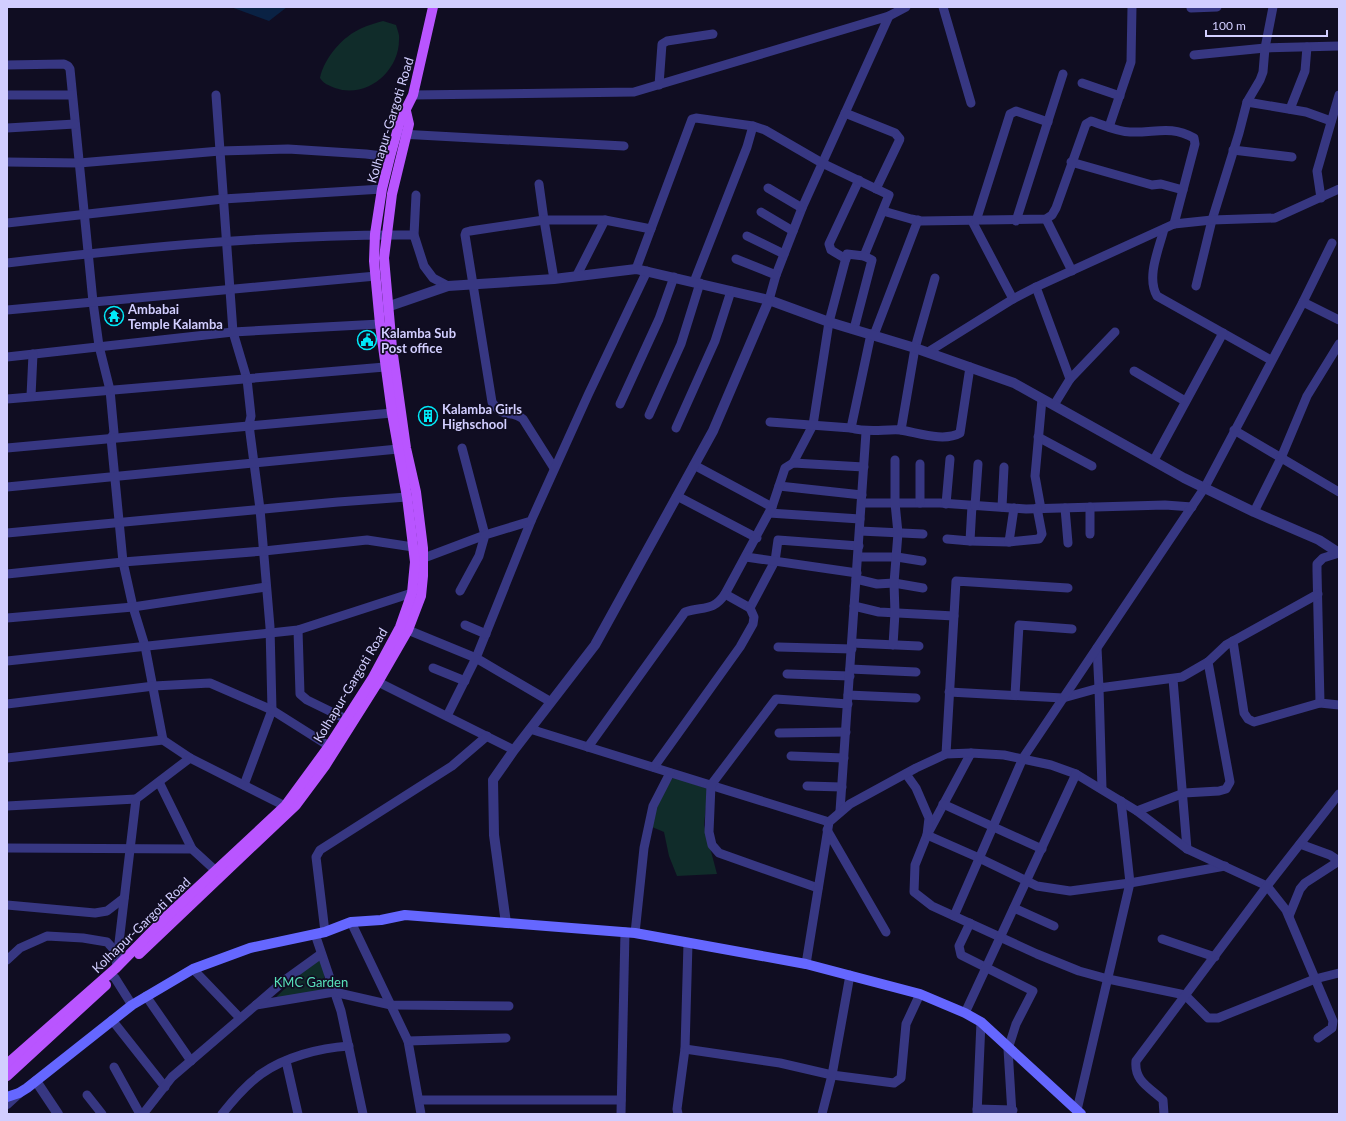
<svg xmlns="http://www.w3.org/2000/svg" width="1346" height="1121" font-family="Lato,sans-serif">
  <rect width="100%" height="100%" fill="#100d22"/>
  <g fill="#102c2a">
    <path d="M 383,21 L 396,25 C 397,29 400,35 399,40 C 399,72 366,99 335,88 C 328,85 324,84 320,78 C 324,58 343,36 362,28 C 368,25 376,23 383,21 Z"/>
    <path d="M 673,777 L 708,789 L 704,825 L 717,874 L 677,876 L 669,856 L 664,832 L 652,827 L 656,807 Z"/>
    <path d="M 321,954 L 327,994 L 271,1002 Z"/>
  </g>
  <path fill="#0a2244" d="M 231,7 L 287,7 L 269,21 Z"/>
  <g fill="none" stroke-linecap="round" stroke-linejoin="round">
    <g stroke="#373782" stroke-width="9">
      <path d="M 943,7 L 971,103"/>
      <path d="M 1191,8 L 1217,7"/>
      <path d="M 889,16 L 906,7"/>
      <path d="M 1194,55 L 1265,48 L 1339,46"/>
      <path d="M 7,65 L 64,64 L 68,66 L 70,69 L 93,302 L 99,346 L 110,390 L 114,433 L 111,438 L 123,562 L 133,607 L 145,646 L 163,740"/>
      <path d="M 1082,83 L 1120,96"/>
      <path d="M 659,85 L 662,44 L 667,41 L 713,34"/>
      <path d="M 7,95 L 71,95"/>
      <path d="M 216,95 L 233,332 L 247,379 L 251,416 L 249,425 L 260,509 L 270,627 L 272,710 L 244,785"/>
      <path d="M 413,95 L 634,92 L 889,16 L 802,208 L 776,275 L 769,300"/>
      <path d="M 1247,102 L 1306,112 L 1331,121"/>
      <path d="M 1290,109 L 1305,71 L 1307,47"/>
      <path d="M 845,113 L 895,133 L 900,139 L 876,189"/>
      <path d="M 1109,127 L 1131,62 L 1132,7"/>
      <path d="M 7,128 L 75,124"/>
      <path d="M 400,134 L 624,146"/>
      <path d="M 1233,150 L 1292,157"/>
      <path d="M 7,162 L 79,163 L 220,151 L 288,149 L 366,154 L 390,157"/>
      <path d="M 1071,162 L 1152,185 L 1161,184 L 1183,190"/>
      <path d="M 539,184 L 544,220 L 470,231 L 466,232 L 465,235 L 492,402 C 504,420 510,409 523,419 L 554,468"/>
      <path d="M 768,188 L 802,208"/>
      <path d="M 416,195 L 414,235 L 424,266 L 433,278 L 448,286"/>
      <path d="M 1321,198 L 1317,171 L 1339,95"/>
      <path d="M 883,211 L 911,219 L 921,221 L 1046,219 L 1052,215 L 1056,208 L 1086,124 L 1091,121 C 1103,125 1118,132 1130,132 C 1156,133 1170,125 1194,138 L 1195,144 L 1174,224"/>
      <path d="M 761,212 L 793,231"/>
      <path d="M 1046,219 L 1072,271"/>
      <path d="M 972,221 L 1013,299"/>
      <path d="M 976,221 L 1010,114 L 1016,111 L 1048,122"/>
      <path d="M 1016,221 L 1063,74"/>
      <path d="M 7,223 L 223,199 L 382,189"/>
      <path d="M 1164,229 C 1159,249 1146,277 1157,296 L 1271,360"/>
      <path d="M 747,236 L 784,254"/>
      <path d="M 736,259 L 776,275"/>
      <path d="M 846,259 L 831,250 L 829,244 L 859,180"/>
      <path d="M 7,263 C 142,247 278,234 414,235"/>
      <path d="M 636,269 L 692,119 L 696,118 L 753,126 L 765,130 L 822,163 L 889,195 L 864,256 L 847,254 L 829,322 L 813,425 L 793,463"/>
      <path d="M 577,275 L 605,220"/>
      <path d="M 554,279 L 544,220 L 605,220 L 651,229"/>
      <path d="M 694,282 L 747,147 L 753,126"/>
      <path d="M 1196,286 L 1212,220 L 1239,133 L 1247,102 L 1260,80 L 1263,72 L 1265,48 L 1273,7"/>
      <path d="M 1036,287 L 1070,379"/>
      <path d="M 1303,302 L 1339,320"/>
      <path d="M 7,310 L 376,276"/>
      <path d="M 854,329 L 872,260 L 864,256"/>
      <path d="M 871,334 L 851,428 C 868,433 884,429 901,430 L 915,348 L 935,278"/>
      <path d="M 874,335 L 918,220"/>
      <path d="M 928,352 L 1013,299 L 1036,287 L 1174,224 L 1212,220 L 1275,218 L 1339,189"/>
      <path d="M 7,357 L 233,332 L 380,324"/>
      <path d="M 1134,371 L 1185,401"/>
      <path d="M 31,396 L 33,354"/>
      <path d="M 7,399 L 385,367"/>
      <path d="M 620,404 L 659,319 L 674,277"/>
      <path d="M 1054,405 L 1070,379 L 1115,332"/>
      <path d="M 649,415 L 681,344 L 700,283"/>
      <path d="M 770,422 L 851,428"/>
      <path d="M 676,428 L 715,341 L 731,291"/>
      <path d="M 901,430 C 919,433 944,442 960,433 L 970,367"/>
      <path d="M 1234,430 L 1339,492"/>
      <path d="M 1038,437 L 1092,466"/>
      <path d="M 7,448 L 392,413"/>
      <path d="M 1154,460 L 1223,333"/>
      <path d="M 694,465 L 772,507"/>
      <path d="M 779,486 L 862,495"/>
      <path d="M 7,487 L 398,449"/>
      <path d="M 677,496 L 757,538"/>
      <path d="M 862,503 L 940,503 L 1026,509 L 1165,505 L 1192,507"/>
      <path d="M 920,503 L 920,464"/>
      <path d="M 946,504 L 950,459"/>
      <path d="M 972,505 L 970,541 L 1009,542 L 1014,508"/>
      <path d="M 975,506 L 978,464"/>
      <path d="M 1002,507 L 1004,467"/>
      <path d="M 1090,507 L 1090,534"/>
      <path d="M 1065,508 L 1068,543"/>
      <path d="M 1041,509 L 1035,476 L 1042,399"/>
      <path d="M 1254,512 L 1281,458 L 1307,396 L 1339,344"/>
      <path d="M 769,513 L 860,519"/>
      <path d="M 531,521 L 476,658 L 551,702"/>
      <path d="M 860,531 L 923,534"/>
      <path d="M 7,533 L 338,502 L 407,497"/>
      <path d="M 947,539 L 970,541"/>
      <path d="M 1009,542 L 1039,539 L 1042,534 L 1037,508"/>
      <path d="M 859,546 L 778,540 L 775,561 L 750,608 L 725,594 L 772,507 L 785,468 L 793,463 L 864,467"/>
      <path d="M 1339,553 L 1323,558 L 1317,564 L 1317,571 L 1320,703 L 1339,705"/>
      <path d="M 746,557 L 857,573"/>
      <path d="M 858,557 L 897,557 L 922,561"/>
      <path d="M 416,561 L 485,535 L 462,448"/>
      <path d="M 7,574 L 123,562 L 264,551 L 367,540 L 413,547"/>
      <path d="M 856,579 L 877,584 L 894,583 L 923,588"/>
      <path d="M 460,591 L 479,556 L 485,535 L 531,521 L 588,395 L 647,271"/>
      <path d="M 854,606 L 879,612 L 954,616"/>
      <path d="M 7,618 L 133,607 L 266,587"/>
      <path d="M 465,625 L 486,634"/>
      <path d="M 403,628 L 476,658 L 447,716"/>
      <path d="M 298,630 L 300,694 L 307,700 L 346,719"/>
      <path d="M 1233,641 L 1244,713 L 1248,719 L 1254,722 L 1320,703"/>
      <path d="M 852,643 L 919,646"/>
      <path d="M 893,645 L 895,613 L 894,583 L 898,533 L 895,503 L 895,460"/>
      <path d="M 778,647 L 852,649"/>
      <path d="M 1097,648 L 1099,688 L 1182,677 L 1208,662"/>
      <path d="M 7,661 L 298,630 L 412,593"/>
      <path d="M 433,668 L 465,681"/>
      <path d="M 850,669 L 916,672"/>
      <path d="M 787,674 L 850,676"/>
      <path d="M 372,679 L 514,750"/>
      <path d="M 1173,679 L 1187,849"/>
      <path d="M 949,692 L 1063,698 L 1099,688 L 1102,789"/>
      <path d="M 848,695 L 916,698"/>
      <path d="M 1015,695 L 1019,625 L 1072,629"/>
      <path d="M 7,704 L 154,686 L 210,683 L 272,710 L 329,746"/>
      <path d="M 530,729 L 829,822"/>
      <path d="M 779,733 L 846,732"/>
      <path d="M 588,747 L 685,612 C 703,606 713,612 725,594"/>
      <path d="M 971,753 L 927,835 L 915,865 L 914,892 L 932,906 L 1037,954 L 1079,971 L 1108,979 L 1185,995 L 1208,1018 L 1218,1018 L 1315,979 L 1339,973"/>
      <path d="M 946,754 L 956,581 L 1068,588"/>
      <path d="M 791,756 L 844,758"/>
      <path d="M 7,758 L 163,740 L 190,758 L 285,806"/>
      <path d="M 654,767 L 740,647 L 753,624 L 754,617 L 750,608"/>
      <path d="M 906,774 L 916,788 L 929,818 L 927,835 L 977,857 L 1037,886 L 1070,891 L 1130,883 L 1225,866"/>
      <path d="M 159,782 L 192,849"/>
      <path d="M 807,786 L 842,787"/>
      <path d="M 943,804 L 1042,849"/>
      <path d="M 7,806 L 136,799"/>
      <path d="M 840,811 L 866,432"/>
      <path d="M 1137,811 L 1184,793 L 1219,791 L 1226,789 L 1230,782 L 1208,662 L 1226,645 L 1318,594"/>
      <path d="M 827,830 L 886,932"/>
      <path d="M 1300,844 L 1330,855 L 1339,861"/>
      <path d="M 7,848 L 192,849 L 216,871"/>
      <path d="M 818,888 L 719,853 L 712,845 L 709,832 L 711,785 L 776,699 L 848,704"/>
      <path d="M 7,905 L 95,913 L 107,911 L 124,898"/>
      <path d="M 1014,908 L 1054,926"/>
      <path d="M 954,916 L 1023,758 L 1205,487 L 1303,302 L 1332,243"/>
      <path d="M 1289,916 L 1300,889 L 1305,883 L 1339,861"/>
      <path d="M 351,922 L 408,1041 L 421,1114"/>
      <path d="M 970,923 L 959,946 L 961,955 L 1033,991 L 1016,1024 L 1008,1049 L 1012,1114"/>
      <path d="M 325,932 L 316,857 L 320,850 L 452,766 L 487,736"/>
      <path d="M 635,933 L 644,848 L 653,806 L 670,773"/>
      <path d="M 315,934 L 341,1011 L 363,1114"/>
      <path d="M 1162,939 L 1215,957"/>
      <path d="M 7,960 L 20,948 L 47,936 L 83,938 L 107,942 L 118,954"/>
      <path d="M 806,964 L 829,822 L 850,804 L 916,768 L 946,754 L 971,753 L 1004,755 L 1051,765 L 1076,774 L 1137,811 L 1187,849 L 1267,886 L 1286,910 L 1333,1021 L 1332,1028 L 1318,1038"/>
      <path d="M 116,968 L 136,799 L 190,758"/>
      <path d="M 193,969 L 240,1018"/>
      <path d="M 109,974 L 115,978 L 132,1005"/>
      <path d="M 146,996 L 191,1061"/>
      <path d="M 256,1005 L 334,992 L 391,1005 L 509,1006"/>
      <path d="M 965,1013 L 1076,774"/>
      <path d="M 112,1020 L 165,1087"/>
      <path d="M 408,1041 L 506,1038"/>
      <path d="M 685,1049 L 780,1063 L 832,1075 L 894,1083 L 901,1078 L 906,1024 L 920,994"/>
      <path d="M 286,1061 L 298,1114"/>
      <path d="M 114,1067 L 140,1114"/>
      <path d="M 87,1095 L 102,1114"/>
      <path d="M 419,1100 L 621,1100"/>
      <path d="M 977,1109 L 1013,1110"/>
      <path d="M 1077,1110 L 1130,883 L 1121,801"/>
      <path d="M 143,1114 L 172,1077 L 285,980 L 321,954"/>
      <path d="M 222,1114 C 233,1100 246,1085 261,1074 C 285,1057 319,1048 349,1046"/>
      <path d="M 621,1114 L 625,932"/>
      <path d="M 678,1114 L 677,1109 L 685,1049 L 688,943"/>
      <path d="M 822,1114 L 832,1075 L 850,975"/>
      <path d="M 977,1114 L 981,1022"/>
      <path d="M 1164,1114 L 1163,1100 C 1149,1087 1134,1081 1136,1061 L 1267,886 L 1339,794"/>
    </g>
    <g stroke="#373782" stroke-width="10">
      <path d="M 387,307 L 448,286 L 554,279 L 636,269 L 769,300 L 829,322 L 915,348 L 1014,383 L 1184,478 L 1254,512 L 1319,540 L 1339,553"/>
      <path d="M 506,923 L 494,835 L 493,780 L 514,750 L 595,645 L 713,431 L 769,300"/>
      <path d="M 36,1081 L 58,1114"/>
      <path d="M 7,1104 L 19,1093"/>
    </g>
    <path stroke="#6567ff" stroke-width="10" d="M 7,1097 L 19,1093 L 27,1088 L 132,1005 L 193,969 L 250,948 L 325,932 L 351,922 L 381,920 L 405,915 L 635,933 L 806,964 L 920,994 L 965,1013 L 981,1022 L 1081,1114"/>
    <g stroke="#b955ff" stroke-width="10">
      <path d="M 139,954 L 296,805 L 325,766 L 378,682 L 408,630 L 421,596 L 423,576 L 423,548 L 416,492 L 406,448 L 392,348 L 384,258 L 392,194 L 409,124 L 406,111"/>
      <path d="M 7,1064 L 116,968 L 167,916 L 285,806 L 329,746 L 372,679 L 400,627 L 412,593 L 415,562 L 407,497 L 392,413 L 380,324 L 374,261 L 375,234 L 382,189 L 390,157 L 400,121 L 413,95 L 433,7"/>
      <path d="M 7,1076 L 106,985"/>
    </g>
  </g>
  <defs>
    <symbol id="temple-ring" viewBox="-11 -11 22 22"><circle r="9.5" fill="#100d22" stroke="#00eaf9" stroke-width="1.5"/><path d="M0-6L5-2H3V0L6.5 2.5H4V6H1.5V3h-3V6H-4V2.5H-6.5L-3 0V-2H-5Z" fill="#00eaf9"/></symbol>
    <symbol id="civic-ring" viewBox="-11 -11 22 22"><circle r="9.5" fill="#100d22" stroke="#00eaf9" stroke-width="1.5"/><path d="M-.6-6.5H3V-4.5H.6V-3L4-1V1h2V6H-6V1h2V-1L-.6-3ZM-1.2 2.5V6h2.4V2.5Z" fill="#00eaf9"/></symbol>
    <symbol id="building-ring" viewBox="-11 -11 22 22"><circle r="9.5" fill="#100d22" stroke="#00eaf9" stroke-width="1.5"/><path d="M-4-6H4V6H1V3H-1V6H-4ZM-2.5-4.3h1.7v1.8h-1.7ZM.8-4.3h1.7v1.8H.8ZM-2.5-1h1.7V.8h-1.7ZM.8-1h1.7V.8H.8Z" fill="#00eaf9"/></symbol>
  </defs>
  <g fill-rule="evenodd">
    <use href="#temple-ring" x="103" y="305" width="22" height="22"/>
    <use href="#civic-ring" x="356" y="329" width="22" height="22"/>
    <use href="#building-ring" x="417" y="405" width="22" height="22"/>
  </g>
  <g text-anchor="middle" dominant-baseline="central" stroke-width="3.5" stroke-linejoin="round" paint-order="stroke">
    <g font-size="13" fill="#d2ceff" stroke="#100d22">
      <text transform="translate(390 120) rotate(-73)">Kolhapur-Gargoti Road</text>
      <text transform="translate(350 685) rotate(-59)">Kolhapur-Gargoti Road</text>
      <text transform="translate(141 925) rotate(-44)">Kolhapur-Gargoti Road</text>
    </g>
    <g font-size="13" font-weight="bold" fill="#d2ceff" stroke="#100d22" text-anchor="start">
      <text x="128" y="309">Ambabai<tspan x="128" dy="15">Temple Kalamba</tspan></text>
      <text x="381" y="333">Kalamba Sub<tspan x="381" dy="15">Post office</tspan></text>
      <text x="442" y="409">Kalamba Girls<tspan x="442" dy="15">Highschool</tspan></text>
    </g>
    <g font-size="13" fill="#58e1ba" stroke="#100d22">
      <text x="311" y="982">KMC Garden</text>
    </g>
  </g>
  <rect width="1346" height="1121" fill="none" stroke="#d2ceff" stroke-width="16"/>
  <path d="M1206 30v6h121v-6" fill="none" stroke="#d2ceff" stroke-width="2"/>
  <text x="1212" y="30" font-size="12" fill="#d2ceff" stroke="#100d22" stroke-width="3" paint-order="stroke">100 m</text>
</svg>
